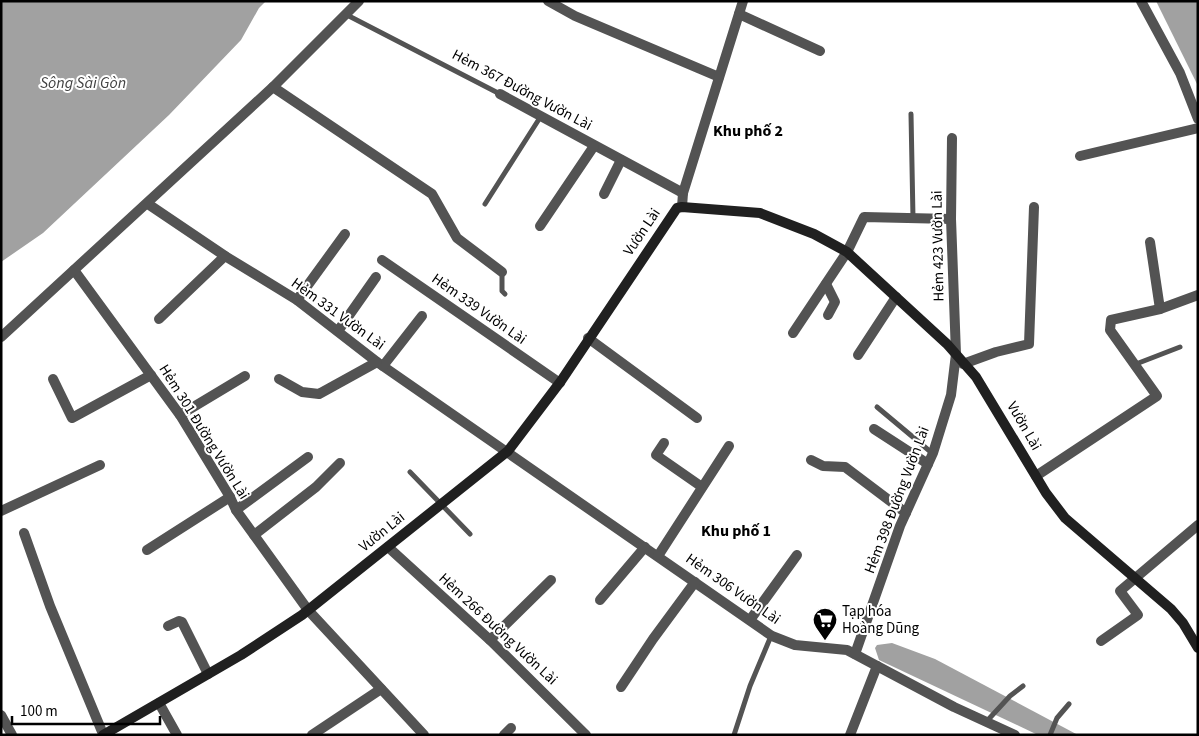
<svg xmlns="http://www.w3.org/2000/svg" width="1199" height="736" font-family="'Source Sans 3',sans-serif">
  <rect width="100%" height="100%" fill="#fff"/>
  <g fill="#a1a1a1">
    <path d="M 1,1 L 266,1 L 259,8 L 241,40 L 169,115 L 43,233 L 1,262 Z"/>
    <path d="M 1156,1 L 1198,1 L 1198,86 Z"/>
    <path d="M 892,643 L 935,659 L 1078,735 L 1038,735 L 879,660 L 875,648 L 877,645 Z"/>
  </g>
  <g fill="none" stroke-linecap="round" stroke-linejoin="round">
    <g stroke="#535353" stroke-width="5">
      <path d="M 347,15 L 500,94"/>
      <path d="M 911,114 L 913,218"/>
      <path d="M 485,204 L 541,116"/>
      <path d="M 502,272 L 502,291 L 505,294"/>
      <path d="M 1136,364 L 1180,347"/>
      <path d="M 877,407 L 932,453"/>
      <path d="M 410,472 L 470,534"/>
      <path d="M 986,722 L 1010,696 L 1023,686"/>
      <path d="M 734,735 L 750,686 L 771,636"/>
      <path d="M 1050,735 L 1057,718 L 1069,704"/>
    </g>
    <g stroke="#535353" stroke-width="10">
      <path d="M 548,1 L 575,16 L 719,77"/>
      <path d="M 1141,1 L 1180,73 L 1198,119"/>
      <path d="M 739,14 L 820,51"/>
      <path d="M 273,87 L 432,194 L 457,238 L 502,272"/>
      <path d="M 500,94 L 683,193"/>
      <path d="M 1080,156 L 1198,128"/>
      <path d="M 604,194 L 621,160"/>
      <path d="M 148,204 L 225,256 L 297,300 L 377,362 L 772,636 L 795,645 L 847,650 L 954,707 L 1015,735"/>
      <path d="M 682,207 L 683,193 L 743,1"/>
      <path d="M 540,226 L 594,146"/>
      <path d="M 1150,242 L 1160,309"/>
      <path d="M 382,260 L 560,383"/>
      <path d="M 74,270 L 180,415 L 230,497 L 236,510 L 308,610 L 424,735"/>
      <path d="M 826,284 L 835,302 L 828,315"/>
      <path d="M 297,300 L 345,234"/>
      <path d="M 159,319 L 225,256"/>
      <path d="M 338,331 L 376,277"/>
      <path d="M 793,333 L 847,252 L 864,217 L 951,219"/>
      <path d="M 1,337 L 273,87 L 359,1"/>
      <path d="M 588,338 L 697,418"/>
      <path d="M 858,355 L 896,297"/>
      <path d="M 963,364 L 996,352 L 1029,344 L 1034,207"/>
      <path d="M 383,366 L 422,316"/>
      <path d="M 53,379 L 72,418 L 151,375"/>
      <path d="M 279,379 L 302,392 L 319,394 L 377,362"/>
      <path d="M 180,415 L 245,376"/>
      <path d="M 874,429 L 928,464"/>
      <path d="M 664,443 L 656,455 L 702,487"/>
      <path d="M 811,460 L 823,466 L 845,467 L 906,513"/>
      <path d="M 1036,476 L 1157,396 L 1110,330 L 1111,320 L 1160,309 L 1198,295"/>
      <path d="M 236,510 L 308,457"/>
      <path d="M 1,511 L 100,465"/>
      <path d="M 24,533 L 50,606 L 103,734"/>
      <path d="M 254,535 L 316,487 L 340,463"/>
      <path d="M 388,547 L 490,640 L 586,735"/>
      <path d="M 147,550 L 230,497"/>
      <path d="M 658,556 L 729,446"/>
      <path d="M 600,600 L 645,547"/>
      <path d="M 750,620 L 797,555"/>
      <path d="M 168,626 L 179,621 L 182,622 L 208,674"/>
      <path d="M 490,640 L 551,580"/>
      <path d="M 1101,641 L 1138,615 L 1120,591 L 1198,525"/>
      <path d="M 855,654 L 900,526 L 933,453 L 951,395 L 956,354 L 951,219 L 952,138"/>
      <path d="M 621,687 L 653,639 L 695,582"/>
      <path d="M 159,703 L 177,735"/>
      <path d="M 1,715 L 12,735"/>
      <path d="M 312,735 L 381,689"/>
      <path d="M 504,735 L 511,728"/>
      <path d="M 850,735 L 877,666"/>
    </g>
    <path stroke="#202020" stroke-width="10" d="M 103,735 L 241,655 L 302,615 L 508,451 L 561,381 L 677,208 L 682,207 L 760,213 L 814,234 L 847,252 L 947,344 L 976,377 L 1046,493 L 1065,518 L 1171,609 L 1183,623 L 1198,648"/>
  </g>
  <defs>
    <symbol id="supermarket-pin" viewBox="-11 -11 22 30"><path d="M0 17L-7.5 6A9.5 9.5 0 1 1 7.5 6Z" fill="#000" stroke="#fff"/><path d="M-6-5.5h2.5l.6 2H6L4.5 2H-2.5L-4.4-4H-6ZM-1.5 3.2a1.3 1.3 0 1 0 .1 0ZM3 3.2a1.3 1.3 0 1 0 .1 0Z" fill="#fff"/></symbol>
  </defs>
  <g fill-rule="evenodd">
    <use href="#supermarket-pin" x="811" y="606" width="28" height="38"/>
  </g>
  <g text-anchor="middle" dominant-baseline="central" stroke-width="4" stroke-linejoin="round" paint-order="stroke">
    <g font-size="15" fill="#000" stroke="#fff">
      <text transform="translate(522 90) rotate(28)">Hẻm 367 Đường Vườn Lài</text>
      <text transform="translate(642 232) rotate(-56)">Vườn Lài</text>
      <text transform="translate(938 246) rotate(-91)">Hẻm 423 Vườn Lài</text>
      <text transform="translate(479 309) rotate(35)">Hẻm 339 Vườn Lài</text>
      <text transform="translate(338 314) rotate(36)">Hẻm 331 Vườn Lài</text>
      <text transform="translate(1024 426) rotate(60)">Vườn Lài</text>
      <text transform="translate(204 432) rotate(58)">Hẻm 301 Đường Vườn Lài</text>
      <text transform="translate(897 500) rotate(-69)">Hẻm 398 Đường Vườn Lài</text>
      <text transform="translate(382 532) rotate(-39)">Vườn Lài</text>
      <text transform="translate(733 589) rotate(35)">Hẻm 306 Vườn Lài</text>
      <text transform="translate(498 629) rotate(43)">Hẻm 266 Đường Vườn Lài</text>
    </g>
    <g font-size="15" fill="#000" stroke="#fff" text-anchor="start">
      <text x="842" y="611">Tạp hóa<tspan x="842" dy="17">Hoàng Dũng</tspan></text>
    </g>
    <g font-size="16" font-style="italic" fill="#424242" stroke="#fff">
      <text x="83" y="83">Sông Sài Gòn</text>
    </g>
    <g font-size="16" font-weight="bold" fill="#000" stroke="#fff">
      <text x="748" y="131">Khu phố 2</text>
      <text x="736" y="531">Khu phố 1</text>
    </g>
  </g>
  <rect width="1199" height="736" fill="none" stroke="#000000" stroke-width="5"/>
  <path d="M12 716v8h148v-8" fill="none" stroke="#000000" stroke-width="2.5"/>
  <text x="20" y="716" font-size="15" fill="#000000" stroke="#ffffff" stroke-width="4" paint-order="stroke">100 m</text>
</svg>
